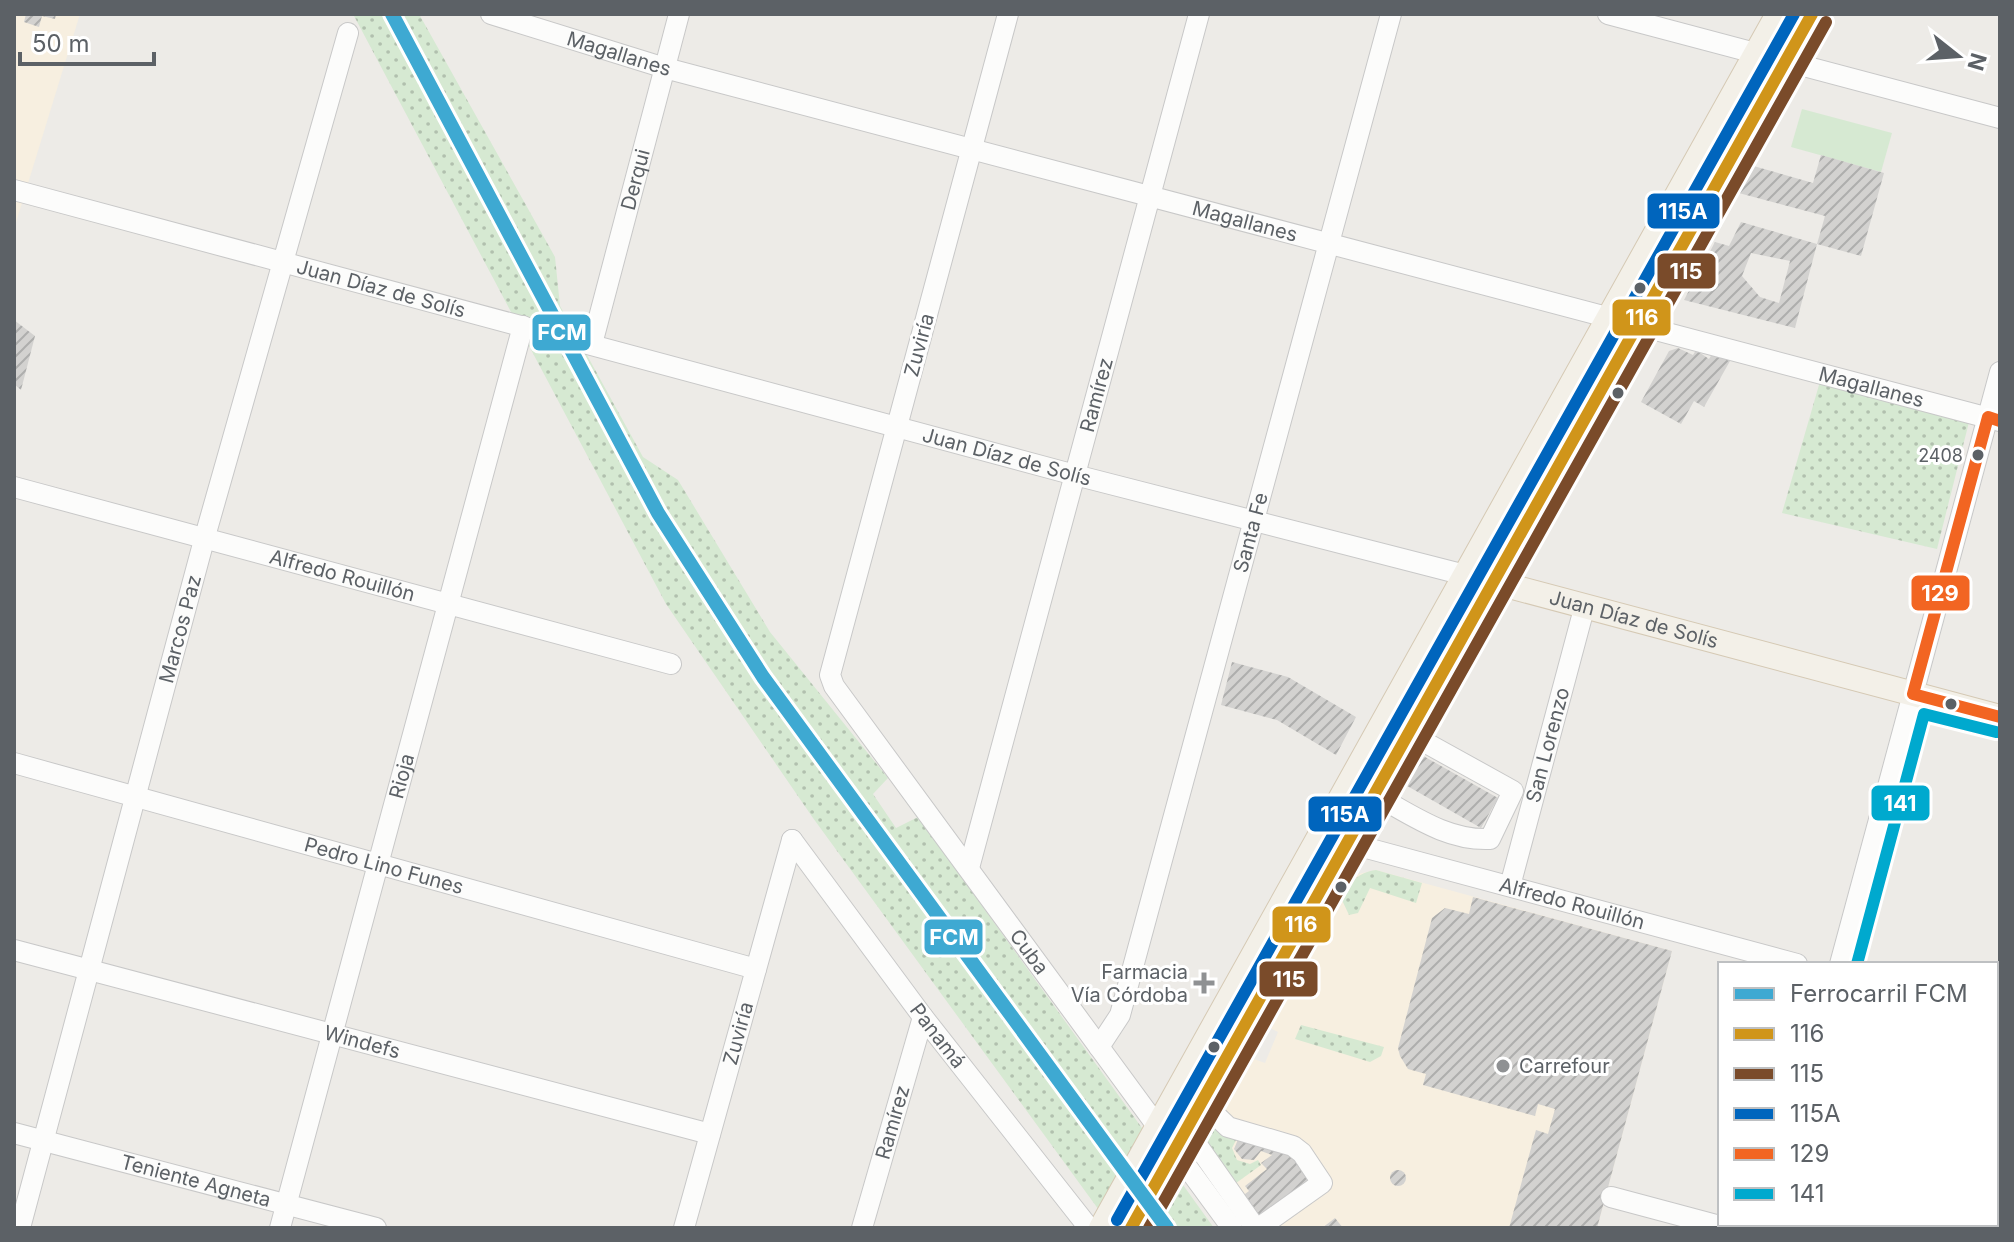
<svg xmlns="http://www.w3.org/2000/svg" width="2014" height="1242" font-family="Inter,sans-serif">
  <defs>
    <pattern id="green-dots" width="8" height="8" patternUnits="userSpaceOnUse" patternTransform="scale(2)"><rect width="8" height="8" fill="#d6e9d2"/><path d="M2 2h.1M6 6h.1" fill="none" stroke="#b1c0ae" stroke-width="1.8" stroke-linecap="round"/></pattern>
    <pattern id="building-hatch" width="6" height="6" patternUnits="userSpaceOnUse" patternTransform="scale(2)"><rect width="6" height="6" fill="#d3d2d0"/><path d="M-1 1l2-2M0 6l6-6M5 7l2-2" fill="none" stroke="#aeaead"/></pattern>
  </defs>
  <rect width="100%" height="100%" fill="#edebe7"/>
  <g fill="#f7efe0">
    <path d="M 14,14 L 80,14 L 14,229 Z"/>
    <path d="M 1376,870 L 1672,951 L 1597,1228 L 1250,1228 L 1196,1154 L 1251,1058 L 1265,1063 L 1278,1032 L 1268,1027 L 1351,881 L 1358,874 Z"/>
  </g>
  <g fill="url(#green-dots)">
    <path d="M 353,14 L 419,14 L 555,257 L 560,306 L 643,457 L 678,480 L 770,632 L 888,778 L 873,794 L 896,828 L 918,817 L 1214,1228 L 1112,1228 L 813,818 L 666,604 Z"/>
    <path d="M 1821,378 L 1969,422 L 1937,549 L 1782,513 Z"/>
    <path d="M 1376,870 L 1422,883 L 1416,903 L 1370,888 L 1358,913 L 1349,915 L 1341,898 C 1351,881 1357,873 1376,870 Z"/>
    <path d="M 1301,1025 L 1384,1047 L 1381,1056 L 1370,1062 L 1295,1039 Z"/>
    <path d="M 1214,1123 L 1239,1134 L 1232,1148 L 1237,1160 L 1250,1164 L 1258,1160 L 1261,1165 L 1232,1186 L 1211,1156 L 1206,1136 Z"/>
  </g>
  <path fill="#d6e9d2" d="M 1802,109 L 1892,133 L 1881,172 L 1791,147 Z"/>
  <g fill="url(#building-hatch)" fill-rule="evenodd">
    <path d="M 26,14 L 56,14 L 55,19 L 42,16 L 39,27 L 24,22 Z"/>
    <path d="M 1821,155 L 1884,173 L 1861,256 L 1817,244 L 1825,216 L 1735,192 L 1750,165 L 1813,183 Z"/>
    <path d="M 1741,222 L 1817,244 L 1795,328 L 1684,300 L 1715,242 L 1729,246 ZM 1751,253 L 1790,261 L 1779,303 L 1760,297 L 1742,276 Z"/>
    <path d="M 14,320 L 35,336 L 21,390 L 14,384 Z"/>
    <path d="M 1678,348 L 1693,355 L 1696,350 L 1709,359 L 1712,354 L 1730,361 L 1704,407 L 1694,401 L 1681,424 L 1641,402 L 1669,351 Z"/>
    <path d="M 1232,662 L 1288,677 L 1356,717 L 1336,755 L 1277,720 L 1221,705 Z"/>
    <path d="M 1418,753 L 1498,798 L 1481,828 L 1402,783 Z"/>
    <path d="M 1473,897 L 1672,951 L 1597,1228 L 1509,1228 L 1536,1130 L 1548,1134 L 1555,1109 L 1538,1104 L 1535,1116 L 1423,1085 L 1426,1074 L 1408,1069 L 1400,1056 L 1398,1048 L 1432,918 L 1445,908 L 1469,914 Z"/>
    <path d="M 1239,1137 L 1284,1146 L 1310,1181 L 1258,1218 L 1241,1197 L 1249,1191 L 1245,1186 L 1267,1169 L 1261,1163 L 1272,1155 L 1261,1151 L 1254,1160 L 1242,1159 L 1234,1149 Z"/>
    <circle cx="1398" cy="1178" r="8"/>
    <path d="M 1335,1218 L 1343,1228 L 1322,1228 Z"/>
  </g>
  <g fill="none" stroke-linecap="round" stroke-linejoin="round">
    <defs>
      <g id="minor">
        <path id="s1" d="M 491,14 L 665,68 L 2000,421"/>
        <path id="s2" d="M 1008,14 L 830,675 L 834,686 L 1232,1228"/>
        <path d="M 1608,14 L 2000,118"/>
        <path id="s3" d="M 14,190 L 1075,475 L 1465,575"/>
        <path id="s4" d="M 592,344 L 679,14"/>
        <path id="s5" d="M 14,487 L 671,664"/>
        <path id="s6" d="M 14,763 L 756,969"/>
        <path d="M 1375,795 C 1412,815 1447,841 1490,839 L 1513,791 L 1410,734"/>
        <path id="s7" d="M 792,840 L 923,1017 L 1089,1228"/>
        <path id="s8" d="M 1348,843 L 1797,964"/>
        <path id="s9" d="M 969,868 L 1199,14"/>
        <path id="s10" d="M 1510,886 L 1585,605"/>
        <path id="s11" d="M 14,950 L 710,1134"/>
        <path d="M 1840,964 L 2000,372"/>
        <path d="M 1996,1019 L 2000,1020"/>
        <path id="s12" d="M 1099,1047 L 1120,1015 L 1391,14"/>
        <path d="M 1186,1129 L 1254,1226 L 1260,1227 L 1322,1183 L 1302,1153 L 1293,1146 L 1228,1127 L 1202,1102"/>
        <path id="s13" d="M 14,1133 L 376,1228"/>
        <path d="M 1611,1197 L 1727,1228"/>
        <path id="s14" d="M 20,1228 L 204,540 L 348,33"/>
        <path id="s15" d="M 280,1228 L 523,326"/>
        <path id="s16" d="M 684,1228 L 792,840"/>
        <path id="s17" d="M 862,1228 L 923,1017"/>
        <path d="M 1768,1228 L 1769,1224"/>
      </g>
      <g id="major">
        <path id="s18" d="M 1483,579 L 2000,717"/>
        <path d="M 1101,1228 L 1778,14"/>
        <path d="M 1131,1228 L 1812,14"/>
      </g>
    </defs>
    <use href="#minor" stroke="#c8c8c8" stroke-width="22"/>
    <use href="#major" stroke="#d5c9b4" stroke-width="26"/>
    <use href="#minor" stroke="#fcfcfb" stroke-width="20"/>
    <use href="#major" stroke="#f3f0e8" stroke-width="24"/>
    <defs>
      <path id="bus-1" d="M 1131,1228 L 1812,14"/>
      <path id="bus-2" d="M 1149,1228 L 1826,22"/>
      <path id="bus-3" d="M 1117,1220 L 1794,14"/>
      <path id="bus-4" d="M 2000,421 L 1988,417 L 1913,694 L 2000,717"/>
      <path id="bus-5" d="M 1857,964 L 1924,714 L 1996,732"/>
    </defs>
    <use href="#bus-1" stroke="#fff" stroke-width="18"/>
    <use href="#bus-2" stroke="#fff" stroke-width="18"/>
    <use href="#bus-3" stroke="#fff" stroke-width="18"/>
    <use href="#bus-4" stroke="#fff" stroke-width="18"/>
    <use href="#bus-5" stroke="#fff" stroke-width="18"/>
    <use href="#bus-1" stroke="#d0951a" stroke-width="12"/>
    <use href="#bus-2" stroke="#7a4b2a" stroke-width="12"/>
    <use href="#bus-3" stroke="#0065bd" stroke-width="12"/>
    <use href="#bus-4" stroke="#f26522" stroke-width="12"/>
    <use href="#bus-5" stroke="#00a9ce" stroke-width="12"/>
    <defs>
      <path id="rail-1" d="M 392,14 L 658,513 L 763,677 L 1167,1228"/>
    </defs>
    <use href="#rail-1" stroke="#fff" stroke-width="20"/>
    <use href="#rail-1" stroke="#3ea9d2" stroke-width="14"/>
  </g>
  <g fill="#5c6166" stroke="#fff" stroke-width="3">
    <circle cx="1640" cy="288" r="7"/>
    <circle cx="1618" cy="393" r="7"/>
    <circle cx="1978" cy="455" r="7"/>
    <circle cx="1951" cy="704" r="7"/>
    <circle cx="1341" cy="887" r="7"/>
    <circle cx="1214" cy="1047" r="7"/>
  </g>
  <g fill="#8f9193" stroke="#fff" stroke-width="3">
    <path d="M1200 971h8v8h8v8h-8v8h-8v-8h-8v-8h8z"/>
    <circle cx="1503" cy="1066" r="8"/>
  </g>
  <g text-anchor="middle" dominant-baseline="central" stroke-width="6" stroke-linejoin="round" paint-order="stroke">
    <g font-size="18" fill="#5c6166" stroke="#fff" text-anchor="end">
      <text x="1963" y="455">2408</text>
    </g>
    <g font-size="20" fill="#5c6166" stroke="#fff">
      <text stroke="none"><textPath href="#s1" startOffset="134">Magallanes</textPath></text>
      <text stroke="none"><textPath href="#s4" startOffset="170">Derqui</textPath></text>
      <text stroke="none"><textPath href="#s1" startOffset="782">Magallanes</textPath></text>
      <text stroke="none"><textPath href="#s3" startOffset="380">Juan Díaz de Solís</textPath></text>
      <text transform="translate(919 345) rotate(-75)">Zuviría</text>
      <text stroke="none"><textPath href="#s1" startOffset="1430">Magallanes</textPath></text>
      <text stroke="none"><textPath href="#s9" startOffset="490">Ramírez</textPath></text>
      <text stroke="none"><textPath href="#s3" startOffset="1028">Juan Díaz de Solís</textPath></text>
      <text stroke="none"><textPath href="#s12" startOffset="538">Santa Fe</textPath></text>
      <text stroke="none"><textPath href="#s5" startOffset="340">Alfredo Rouillón</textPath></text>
      <text stroke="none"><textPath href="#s18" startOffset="156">Juan Díaz de Solís</textPath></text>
      <text stroke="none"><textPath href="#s14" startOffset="620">Marcos Paz</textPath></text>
      <text stroke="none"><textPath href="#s10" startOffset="146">San Lorenzo</textPath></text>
      <text stroke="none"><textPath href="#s15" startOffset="468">Rioja</textPath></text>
      <text stroke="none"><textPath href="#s6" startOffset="384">Pedro Lino Funes</textPath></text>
      <text stroke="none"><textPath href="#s8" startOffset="232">Alfredo Rouillón</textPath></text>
      <text stroke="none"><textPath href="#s2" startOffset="1026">Cuba</textPath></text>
      <text stroke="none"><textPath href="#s16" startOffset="202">Zuviría</textPath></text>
      <text stroke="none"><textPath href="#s7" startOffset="244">Panamá</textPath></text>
      <text stroke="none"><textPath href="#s11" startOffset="360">Windefs</textPath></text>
      <text stroke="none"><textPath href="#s17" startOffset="110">Ramírez</textPath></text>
      <text stroke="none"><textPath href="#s13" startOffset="188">Teniente Agneta</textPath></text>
    </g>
    <g font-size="20" fill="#5c6166" stroke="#fff" text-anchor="end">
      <text x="1188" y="972">Farmacia<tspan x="1188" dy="23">Vía Córdoba</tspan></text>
      <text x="1519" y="1066" text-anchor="start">Carrefour</text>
    </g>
  </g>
  <g stroke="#fff" stroke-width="3">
    <rect x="1646" y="192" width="75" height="38" rx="8" fill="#0065bd"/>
    <rect x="1656" y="252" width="61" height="38" rx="8" fill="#7a4b2a"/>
    <rect x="1611" y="298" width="61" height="39" rx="8" fill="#d0951a"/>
    <rect x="531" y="313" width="61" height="39" rx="8" fill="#3ea9d2"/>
    <rect x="1910" y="574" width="61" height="38" rx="8" fill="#f26522"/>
    <rect x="1870" y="784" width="61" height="38" rx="8" fill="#00a9ce"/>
    <rect x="1307" y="795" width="76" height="38" rx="8" fill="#0065bd"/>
    <rect x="1271" y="905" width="61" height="39" rx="8" fill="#d0951a"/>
    <rect x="923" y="918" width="61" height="38" rx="8" fill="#3ea9d2"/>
    <rect x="1258" y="960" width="61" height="38" rx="8" fill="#7a4b2a"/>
  </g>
  <g font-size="22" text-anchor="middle" font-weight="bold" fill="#fff">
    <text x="1683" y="219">115A</text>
    <text x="1686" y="279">115</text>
    <text x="1642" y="325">116</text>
    <text x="562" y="340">FCM</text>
    <text x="1940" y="601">129</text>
    <text x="1900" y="811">141</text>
    <text x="1345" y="822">115A</text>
    <text x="1301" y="932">116</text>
    <text x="954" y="945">FCM</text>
    <text x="1289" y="987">115</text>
  </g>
  <rect width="2014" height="1242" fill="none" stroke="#5c6166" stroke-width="32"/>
  <rect x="1718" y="962" width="280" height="264" fill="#ffffff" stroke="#bec0c2" stroke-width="2"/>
  <rect x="1734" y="988" width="40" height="12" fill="#3ea9d2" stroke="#bec0c2" stroke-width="2"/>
  <text x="1790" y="1002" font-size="24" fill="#5c6166">Ferrocarril FCM</text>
  <rect x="1734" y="1028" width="40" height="12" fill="#d0951a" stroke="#bec0c2" stroke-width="2"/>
  <text x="1790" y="1042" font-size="24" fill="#5c6166">116</text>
  <rect x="1734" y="1068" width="40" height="12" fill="#7a4b2a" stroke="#bec0c2" stroke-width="2"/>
  <text x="1790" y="1082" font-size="24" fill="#5c6166">115</text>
  <rect x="1734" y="1108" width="40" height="12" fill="#0065bd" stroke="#bec0c2" stroke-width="2"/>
  <text x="1790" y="1122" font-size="24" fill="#5c6166">115A</text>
  <rect x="1734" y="1148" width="40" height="12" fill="#f26522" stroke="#bec0c2" stroke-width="2"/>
  <text x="1790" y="1162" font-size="24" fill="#5c6166">129</text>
  <rect x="1734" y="1188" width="40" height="12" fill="#00a9ce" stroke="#bec0c2" stroke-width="2"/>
  <text x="1790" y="1202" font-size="24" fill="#5c6166">141</text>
  <g transform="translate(1958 56) rotate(107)" stroke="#ffffff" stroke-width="6" paint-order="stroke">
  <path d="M0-6L14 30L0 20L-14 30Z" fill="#5c6166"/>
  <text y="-12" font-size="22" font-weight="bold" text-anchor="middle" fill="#5c6166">N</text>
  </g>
  <path d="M20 52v12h134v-12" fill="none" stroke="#5c6166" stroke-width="4"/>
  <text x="32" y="52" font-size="24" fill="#5c6166" stroke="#ffffff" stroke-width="6" paint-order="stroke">50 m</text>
</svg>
